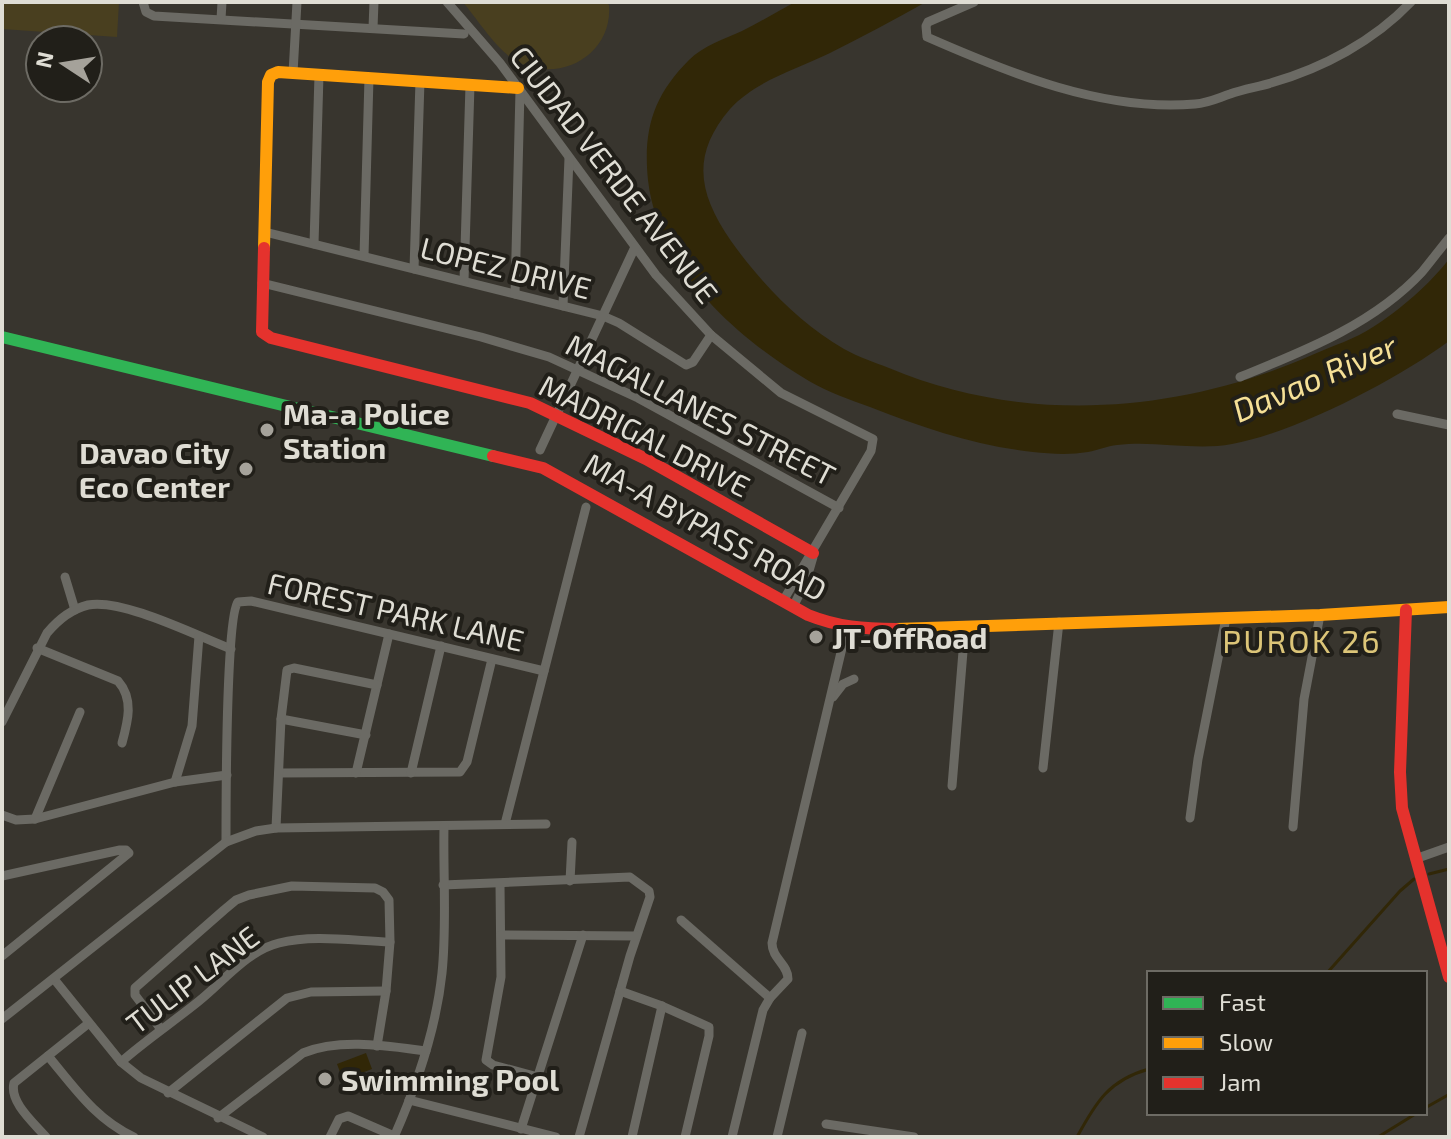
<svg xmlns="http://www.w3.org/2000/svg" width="1451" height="1139" font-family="'Exo 2',sans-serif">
  <rect width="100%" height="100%" fill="#38352e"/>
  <g fill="#493f1f">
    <path d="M 2,2 L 119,2 L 117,37 L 2,29 Z"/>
    <path d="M 463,2 L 606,2 L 609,5 C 613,54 561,84 518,62 C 499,53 477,19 463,2 Z"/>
  </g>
  <g fill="#312707">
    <path d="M 795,2 L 926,2 C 894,20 862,37 830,53 C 797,69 755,81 730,109 C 690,156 699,194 731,241 C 761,283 799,323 844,349 C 858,357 874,362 889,368 C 1024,425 1179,414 1312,355 C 1332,346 1355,339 1373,327 C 1400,310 1430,284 1449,259 L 1449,341 C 1398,379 1295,433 1232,444 C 1194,451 1155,440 1117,445 C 1107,446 1098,450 1088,452 C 1070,455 1051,454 1033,452 C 977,446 923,428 870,407 C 850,400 828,392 809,381 C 737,338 658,269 648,180 C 643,130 653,96 689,60 C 703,46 724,39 742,31 C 760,22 777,12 795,2 Z"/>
    <path d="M 366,1053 L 372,1069 L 343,1080 L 337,1064 Z"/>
  </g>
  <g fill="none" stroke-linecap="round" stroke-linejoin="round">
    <g stroke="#312707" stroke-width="3">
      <path d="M 1429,874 L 1449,869"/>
      <path d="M 1327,973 L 1400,891 L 1414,879"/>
      <path d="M 1425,1108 L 1448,1095"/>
      <path d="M 1077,1137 C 1096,1102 1109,1080 1149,1069"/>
      <path d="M 1378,1137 L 1417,1113"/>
    </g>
    <g stroke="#6b6a64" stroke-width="9">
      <path d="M 143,2 L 146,12 L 154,16 L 464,34"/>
      <path d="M 447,2 L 500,63 L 656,275 L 711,335 L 781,393 L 873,439 L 871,451 L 783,601"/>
      <path d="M 974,2 L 928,22 L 926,26 L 927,37 C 1009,73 1103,112 1195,104 C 1208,103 1218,98 1230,94 C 1243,89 1258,87 1271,83 C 1323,68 1374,41 1411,2"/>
      <path d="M 221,19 L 222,2"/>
      <path d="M 373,28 L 374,2"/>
      <path d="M 293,73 L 297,2"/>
      <path d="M 265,232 L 603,316 L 619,323 L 686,365 L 693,362 L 711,335"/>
      <path d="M 314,244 L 319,75"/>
      <path d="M 364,256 L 369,78"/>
      <path d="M 414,269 L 420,81"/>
      <path d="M 464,281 L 470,85"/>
      <path d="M 262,283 L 481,337 L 549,357 L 638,398 L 839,508"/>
      <path d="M 515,294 L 520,90"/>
      <path d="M 563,306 L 569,158"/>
      <path d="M 1240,377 C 1304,351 1374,324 1422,272 C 1431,261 1440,249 1449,238"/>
      <path d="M 1397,414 L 1449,425"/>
      <path d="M 540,450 L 635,247"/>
      <path d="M 65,577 L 75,610"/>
      <path d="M 793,607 L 806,581 L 813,557"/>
      <path d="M 37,648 L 118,681 C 134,699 128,721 122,743"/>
      <path d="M 833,697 L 843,684 L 854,679"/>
      <path d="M 281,719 L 366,735"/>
      <path d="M 2,722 L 47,633 C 58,620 71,609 88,605 C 122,598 197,636 231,649"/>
      <path d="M 1043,768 L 1059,622"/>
      <path d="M 279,773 L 460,772 L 467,762 L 492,659"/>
      <path d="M 356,773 L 389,634"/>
      <path d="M 411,773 L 441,646"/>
      <path d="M 175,782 L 192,726 L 199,636"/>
      <path d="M 952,786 L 965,627"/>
      <path d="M 2,815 L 16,820 L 35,819 L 175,782 L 227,775"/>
      <path d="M 1190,818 L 1198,759 L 1226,618"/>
      <path d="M 35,819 L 80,712"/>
      <path d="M 505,824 L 586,507"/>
      <path d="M 1293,827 L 1304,699 L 1320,615"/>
      <path d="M 276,828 L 281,719 L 287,670 L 294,668 L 377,685"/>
      <path d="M 226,842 C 226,809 226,616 238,602 L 251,601 L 544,671"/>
      <path d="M 1415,859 L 1449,847"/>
      <path d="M 2,876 L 120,850 L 126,850 L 129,853 L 2,956"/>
      <path d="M 570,881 L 572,842"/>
      <path d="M 500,884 L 501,977 L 486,1060 L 493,1065 L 538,1077"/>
      <path d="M 443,885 L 630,877 L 649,891 L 650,897 L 630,956 L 579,1137"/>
      <path d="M 681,920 L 770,998"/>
      <path d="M 501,935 L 636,936"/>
      <path d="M 54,979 L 121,1062 L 141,1078 L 263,1137"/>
      <path d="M 620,991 L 662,1006 L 709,1027 L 709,1036 L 685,1137"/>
      <path d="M 2,1019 L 226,842 L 256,831 L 276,828 L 546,824"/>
      <path d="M 160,1028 L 135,995 L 135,988 L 224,910 L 236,900 L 249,895 L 292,886 L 375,888 L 383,892 L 389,900 L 390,942 L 386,991 L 377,1046"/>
      <path d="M 48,1056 C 74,1087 96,1120 134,1137"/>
      <path d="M 121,1062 C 146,1040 173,1022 199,1001 C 224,981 247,951 279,943 C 313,934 355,941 390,942"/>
      <path d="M 168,1093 L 287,998 L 311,992 L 386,991"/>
      <path d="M 409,1100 L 556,1137"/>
      <path d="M 218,1118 L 303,1053 C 340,1038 387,1046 426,1051"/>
      <path d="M 826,1124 L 914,1137"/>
      <path d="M 521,1129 L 583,935"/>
      <path d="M 46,1137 C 34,1123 9,1102 14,1083 L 89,1023"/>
      <path d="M 330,1137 L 339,1119 L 348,1116 L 394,1136"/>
      <path d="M 394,1137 C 417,1085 436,1030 442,973 C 447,925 443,874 444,826"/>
      <path d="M 632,1137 L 662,1006"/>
      <path d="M 732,1137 L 763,1010 L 770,998 L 788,979 C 788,964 772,959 772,943 L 847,627"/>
      <path d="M 777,1137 L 802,1033"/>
    </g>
    <path stroke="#30b455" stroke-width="12" d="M 2,337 L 493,456"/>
    <g stroke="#ff9f0a" stroke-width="12">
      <path d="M 264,248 L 268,82 L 271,75 L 278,72 L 518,88"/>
      <path d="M 896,629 L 1320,615 L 1449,607"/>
    </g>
    <g stroke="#e5322d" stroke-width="12">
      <path d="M 264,248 L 262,332 L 271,338 L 530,403 L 646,459 L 813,553"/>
      <path d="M 493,456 L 543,468 L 808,615 C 838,627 864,629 896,629"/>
      <path d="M 1406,610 L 1400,772 L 1402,808 L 1449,977"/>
    </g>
  </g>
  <g fill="#a5a29a" stroke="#211f19" stroke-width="3">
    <circle cx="267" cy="430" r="8"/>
    <circle cx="246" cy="469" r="8"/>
    <circle cx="816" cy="637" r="8"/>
    <circle cx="325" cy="1079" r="8"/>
  </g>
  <g text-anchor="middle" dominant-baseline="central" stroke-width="8" stroke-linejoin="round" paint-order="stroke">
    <g font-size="30" fill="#dfddd4" stroke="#211f19">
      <text transform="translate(615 174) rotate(52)">CIUDAD VERDE AVENUE</text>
      <text transform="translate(506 267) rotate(14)">LOPEZ DRIVE</text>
      <text transform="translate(701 409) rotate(27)">MAGALLANES STREET</text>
      <text transform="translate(645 435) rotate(27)">MADRIGAL DRIVE</text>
      <text transform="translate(706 526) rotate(29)">MA-A BYPASS ROAD</text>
      <text transform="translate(396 611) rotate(13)">FOREST PARK LANE</text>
      <text transform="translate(192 979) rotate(-37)">TULIP LANE</text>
    </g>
    <g font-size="30" font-weight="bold" fill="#dfddd4" stroke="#211f19" text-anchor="start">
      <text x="283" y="413">Ma-a Police<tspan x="283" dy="34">Station</tspan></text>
      <text x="230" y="452" text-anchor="end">Davao City<tspan x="230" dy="34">Eco Center</tspan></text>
      <text x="832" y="637">JT-OffRoad</text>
      <text x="341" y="1079">Swimming Pool</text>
    </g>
    <g font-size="32" font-style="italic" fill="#f6e096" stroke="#211f19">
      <text transform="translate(1314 377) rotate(-23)">Davao River</text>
    </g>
    <g font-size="32" letter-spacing="2" fill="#dcc578" stroke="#211f19">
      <text x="1302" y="640">PUROK 26</text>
    </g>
  </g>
  <rect width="1451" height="1139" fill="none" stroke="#dfddd4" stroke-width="8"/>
  <rect x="1147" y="971" width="280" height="144" fill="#211f19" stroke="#6d6b64" stroke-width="2"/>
  <rect x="1163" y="997" width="40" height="12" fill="#30b455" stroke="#6d6b64" stroke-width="2"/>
  <text x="1219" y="1011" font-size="24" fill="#dfddd4">Fast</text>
  <rect x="1163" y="1037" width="40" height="12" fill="#ff9f0a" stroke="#6d6b64" stroke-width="2"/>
  <text x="1219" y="1051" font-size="24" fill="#dfddd4">Slow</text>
  <rect x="1163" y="1077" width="40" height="12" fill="#e5322d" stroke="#6d6b64" stroke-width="2"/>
  <text x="1219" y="1091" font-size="24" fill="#dfddd4">Jam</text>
  <g transform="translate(64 64) rotate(282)"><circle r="38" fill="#211f19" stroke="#6d6b64" stroke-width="2"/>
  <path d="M0-6L14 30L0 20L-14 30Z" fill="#a5a29a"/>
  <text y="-12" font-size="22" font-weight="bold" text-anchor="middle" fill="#dfddd4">N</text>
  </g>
</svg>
